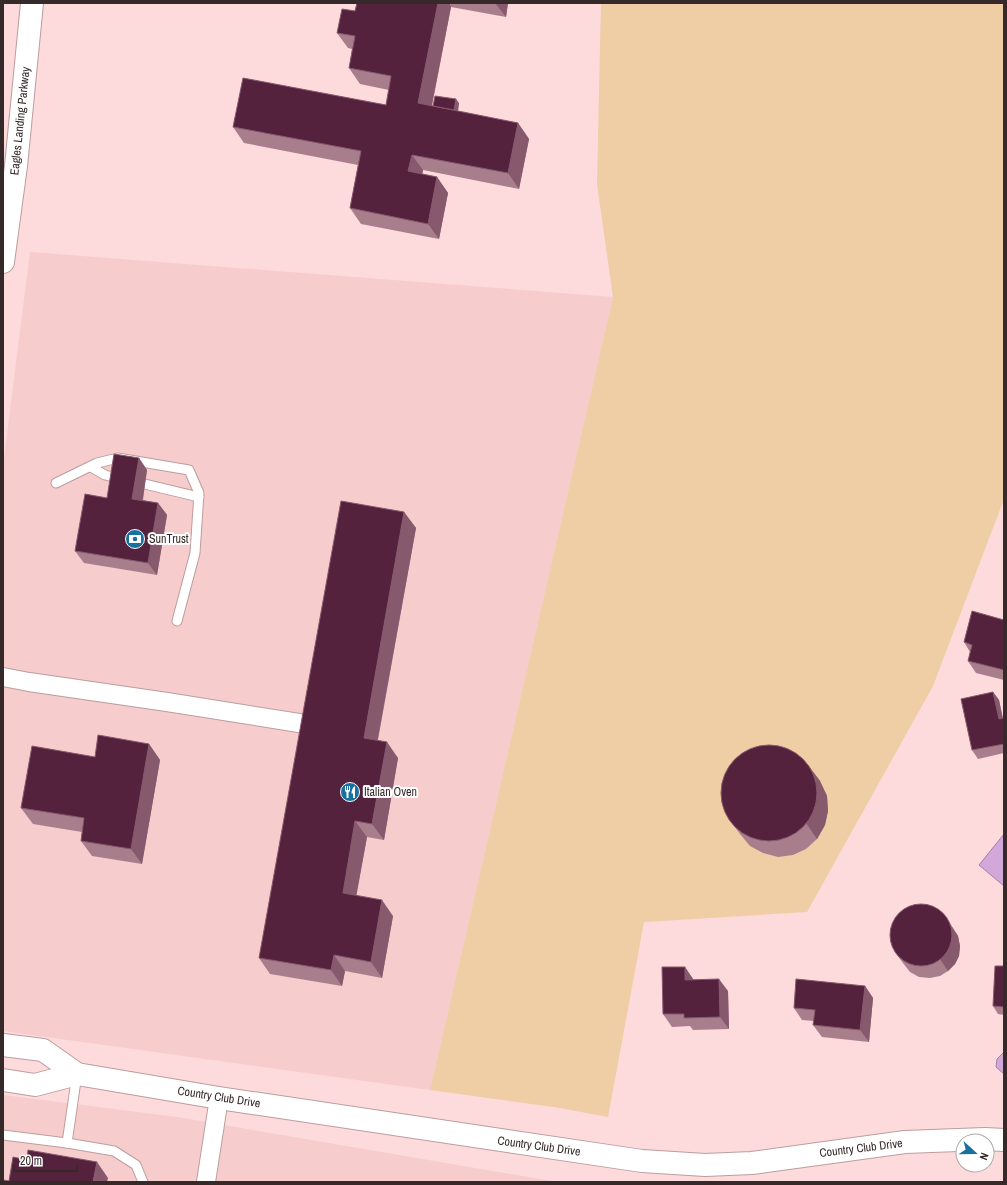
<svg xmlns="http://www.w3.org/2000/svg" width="1007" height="1185" font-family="'Archivo Narrow',sans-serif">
  <rect width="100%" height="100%" fill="#fddadb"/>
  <g fill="#f6cccd">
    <path d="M 30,252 L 613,297 L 430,1090 L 3,1031 L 3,466 Z"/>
    <path d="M 3,1095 L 177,1117 L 557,1182 L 3,1182 Z"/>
  </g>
  <path fill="#efcda5" d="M 601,3 L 1004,3 L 1004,499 L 933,686 L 807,912 L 644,922 L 608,1117 L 560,1108 L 430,1090 L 613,297 L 597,184 Z"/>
  <g fill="#d2a7da" stroke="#a381a5">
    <path d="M 1004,834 L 1004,886 L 979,865 Z"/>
    <path d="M 1004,1052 L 1004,1074 L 996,1067 L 997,1059 Z"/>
  </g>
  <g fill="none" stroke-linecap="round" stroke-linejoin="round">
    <defs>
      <g id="lane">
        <path d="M 91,467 L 105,475 L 121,479"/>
        <path d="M 56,483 L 97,463 L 118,458 L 189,470 L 199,493 L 195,553 L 177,621"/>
        <path d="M 145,484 L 199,497"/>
        <path d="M 3,1135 L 67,1143 L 77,1074"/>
        <path d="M 67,1143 L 114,1151 L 136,1165 L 143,1182"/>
      </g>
      <g id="street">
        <path d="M 3,677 L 29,682 L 167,702 L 299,723"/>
        <path d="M 206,1182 L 219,1098"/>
      </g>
      <g id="secondary">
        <path d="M 3,262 L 16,166 L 32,3"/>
        <path d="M 3,1045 L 43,1050 L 77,1074"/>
        <path d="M 3,1080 L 35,1085 L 77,1074 L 219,1098 L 642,1161 L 705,1165 L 752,1163 L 905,1142 L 985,1139 L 1004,1140"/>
      </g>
    </defs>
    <use href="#lane" stroke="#bd9d9d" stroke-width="11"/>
    <use href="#street" stroke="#bd9d9d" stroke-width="20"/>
    <use href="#secondary" stroke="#bd9d9d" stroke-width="24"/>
    <use href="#lane" stroke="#fff" stroke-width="9"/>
    <use href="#street" stroke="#fff" stroke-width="18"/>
    <use href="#secondary" stroke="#fff" stroke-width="22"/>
  </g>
  <g fill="#a97e8c">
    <path d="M 357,3 L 508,3 L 506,17 L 451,7 L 432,106 L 459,103 L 458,111 L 518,123 L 529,139 L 519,189 L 423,170 L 422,174 L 437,177 L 448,193 L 439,239 L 361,224 L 350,208 L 358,165 L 244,143 L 233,127 L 386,105 L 389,90 L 360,84 L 349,68 L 352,49 L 348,48 L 337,33 L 355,11 Z"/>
    <path d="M 139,458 L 147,470 L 143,500 L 158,503 L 167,515 L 157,575 L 84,563 L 75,551 L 107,498 Z"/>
    <path d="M 404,512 L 416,528 L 378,740 L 398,758 L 384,840 L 367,837 L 356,895 L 393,916 L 382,978 L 345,971 L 342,986 L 270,974 L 259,958 Z"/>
    <path d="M 1004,620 L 1004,680 L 976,673 L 968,661 L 970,652 L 964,642 Z"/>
    <path d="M 993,692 L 999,700 L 1003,719 L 1004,718 L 1004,753 L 978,759 L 972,750 Z"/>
    <path d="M 149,744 L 160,760 L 142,864 L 92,856 L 81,841 L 82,832 L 33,824 L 21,808 Z"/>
    <path d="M 808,765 L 820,781 L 827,796 L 828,811 L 825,825 L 817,839 L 806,849 L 793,855 L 778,857 L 763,853 L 750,846 L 740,834 L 729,819 Z"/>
    <path d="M 945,916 L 958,936 L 960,946 L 959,956 L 955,964 L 948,971 L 940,976 L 930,978 L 919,977 L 910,972 L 903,963 L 894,951 Z"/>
    <path d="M 1004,966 L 1004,1015 L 998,1014 L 993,1006 Z"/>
    <path d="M 685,967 L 693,979 L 693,980 L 728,991 L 729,1029 L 693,1030 L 690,1026 L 672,1027 L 663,1014 Z"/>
    <path d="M 865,986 L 873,998 L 869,1042 L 822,1037 L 813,1025 L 814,1021 L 802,1020 L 794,1008 Z"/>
  </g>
  <g fill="#87596d">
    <path d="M 438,3 L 449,3 L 451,7 L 429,119 L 418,103 Z"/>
    <path d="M 495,3 L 508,3 L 506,17 Z"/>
    <path d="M 456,99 L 459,103 L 456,123 L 453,119 Z"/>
    <path d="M 518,123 L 529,139 L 519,189 L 508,173 Z"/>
    <path d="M 412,155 L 423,170 L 420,187 L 408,171 Z"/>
    <path d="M 437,177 L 448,193 L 439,239 L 428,224 Z"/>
    <path d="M 139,458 L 147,470 L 141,511 L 132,499 Z"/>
    <path d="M 158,503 L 167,515 L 157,575 L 148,563 Z"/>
    <path d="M 404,512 L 416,528 L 375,754 L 364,738 Z"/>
    <path d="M 993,692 L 999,700 L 1004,724 L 999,719 Z"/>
    <path d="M 387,742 L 398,758 L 384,840 L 372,824 Z"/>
    <path d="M 149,744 L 160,760 L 142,864 L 131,849 Z"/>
    <path d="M 808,765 L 820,781 L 827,796 L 828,811 L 825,825 L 817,839 L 806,823 Z"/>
    <path d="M 355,821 L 367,837 L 354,909 L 343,893 Z"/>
    <path d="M 382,900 L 393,916 L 382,978 L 371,962 Z"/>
    <path d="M 945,916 L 958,936 L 960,946 L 959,956 L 955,964 L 948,971 L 940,959 Z"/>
    <path d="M 334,955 L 345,971 L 342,986 L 331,970 Z"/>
    <path d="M 685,967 L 693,979 L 694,992 L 685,980 Z"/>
    <path d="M 719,979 L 728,991 L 729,1029 L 720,1017 Z"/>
    <path d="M 865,986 L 873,998 L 869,1042 L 860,1030 Z"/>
    <path d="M 97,1162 L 108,1178 L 107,1182 L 93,1182 Z"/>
  </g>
  <g fill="#55223e" stroke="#87596d">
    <path d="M 357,3 L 438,3 L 418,103 L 518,123 L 508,173 L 412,155 L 408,171 L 437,177 L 428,224 L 350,208 L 361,151 L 233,127 L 243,78 L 386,105 L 391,76 L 349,68 L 355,36 L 337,33 L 342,9 L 355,11 Z"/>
    <path d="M 435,96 L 456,99 L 454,110 L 433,106 Z"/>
    <path d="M 114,454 L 139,458 L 132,499 L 158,503 L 148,563 L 75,551 L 85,494 L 107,498 Z"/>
    <path d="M 341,501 L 404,512 L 364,738 L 387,742 L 372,824 L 355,821 L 343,893 L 382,900 L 371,962 L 334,955 L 331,970 L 259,958 Z"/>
    <path d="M 972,611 L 1004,620 L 1004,670 L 968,661 L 972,645 L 964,642 Z"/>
    <path d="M 993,692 L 999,719 L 1004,718 L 1004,744 L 972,750 L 961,699 Z"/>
    <path d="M 98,735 L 149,744 L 131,849 L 81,841 L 84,818 L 21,808 L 32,746 L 95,757 Z"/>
    <circle cx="769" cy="793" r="48"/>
    <circle cx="921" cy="935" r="31"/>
    <path d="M 995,966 L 1004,966 L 1004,1007 L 993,1006 Z"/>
    <path d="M 662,967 L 685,967 L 685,980 L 719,979 L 720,1017 L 684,1018 L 684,1014 L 663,1014 Z"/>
    <path d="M 796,979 L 865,986 L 860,1030 L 813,1025 L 815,1010 L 794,1008 Z"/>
    <path d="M 28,1150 L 97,1162 L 93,1182 L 3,1182 L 3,1180 L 9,1181 L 13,1157 L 27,1160 Z"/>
  </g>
  <defs>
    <symbol id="bank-disc" viewBox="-11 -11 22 22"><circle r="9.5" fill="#17709f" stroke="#fff"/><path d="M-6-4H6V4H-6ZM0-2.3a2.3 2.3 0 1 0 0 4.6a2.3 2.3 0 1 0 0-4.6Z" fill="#fff"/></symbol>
    <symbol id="restaurant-disc" viewBox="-11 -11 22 22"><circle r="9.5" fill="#17709f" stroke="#fff"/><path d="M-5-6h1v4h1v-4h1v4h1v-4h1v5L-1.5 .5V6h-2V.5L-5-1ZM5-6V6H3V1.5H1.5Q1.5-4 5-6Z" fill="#fff"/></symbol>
  </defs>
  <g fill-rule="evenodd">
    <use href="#bank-disc" x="124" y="528" width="22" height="22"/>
    <use href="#restaurant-disc" x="339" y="781" width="22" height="22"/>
  </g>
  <g text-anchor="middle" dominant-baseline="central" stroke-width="4" stroke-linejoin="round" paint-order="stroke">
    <g font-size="12" fill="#362929" stroke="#fff">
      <text transform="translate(20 121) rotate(-84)">Eagles Landing Parkway</text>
      <text transform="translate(219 1097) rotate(9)">Country Club Drive</text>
      <text transform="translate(539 1146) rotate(8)">Country Club Drive</text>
      <text transform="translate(861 1148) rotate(-7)">Country Club Drive</text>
    </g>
    <g font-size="12" fill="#362929" stroke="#fff" text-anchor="start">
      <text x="149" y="539">SunTrust</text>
      <text x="364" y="792">Italian Oven</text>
    </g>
  </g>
  <rect width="1007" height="1185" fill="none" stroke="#362929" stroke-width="8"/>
  <g transform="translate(975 1153) rotate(111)"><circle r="19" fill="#ffffff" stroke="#afa9a9"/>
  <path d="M0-3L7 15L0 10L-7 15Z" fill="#17709f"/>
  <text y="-6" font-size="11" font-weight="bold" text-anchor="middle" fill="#362929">N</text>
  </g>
  <path d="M14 1165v6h63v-6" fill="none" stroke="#362929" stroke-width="2"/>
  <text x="20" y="1165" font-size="12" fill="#362929" stroke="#ffffff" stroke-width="3" paint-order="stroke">20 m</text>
</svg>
